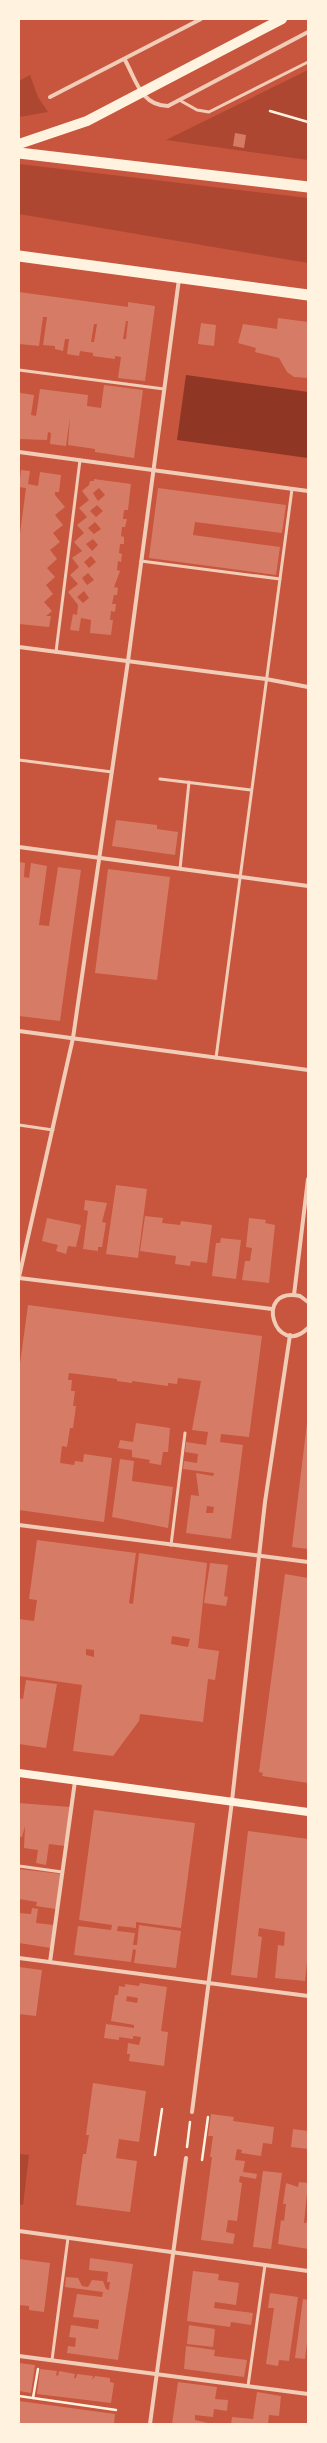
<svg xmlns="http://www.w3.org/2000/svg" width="327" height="2443" font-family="'Work Sans',sans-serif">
  <rect width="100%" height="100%" fill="#c8553d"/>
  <g fill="#ae4732">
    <path d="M 308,70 L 308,160 L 166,140 Z"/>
    <path d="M 30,75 L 38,97 L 48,112 L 19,117 L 19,81 Z"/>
    <path d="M 19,164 L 308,198 L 308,263 L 19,214 Z"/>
    <path d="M 19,2154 L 29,2155 L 23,2205 L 19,2204 Z"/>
  </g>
  <path fill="#8f3625" d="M 186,375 L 308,392 L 308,458 L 177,440 Z"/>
  <g fill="#d67c66" fill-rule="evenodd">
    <path d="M 235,133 L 246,135 L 244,148 L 233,146 Z"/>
    <path d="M 19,292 L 128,307 L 128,302 L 155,306 L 145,381 L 118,378 L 121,357 L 115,356 L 115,359 L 93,356 L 93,353 L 80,351 L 79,356 L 67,354 L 69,339 L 65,339 L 63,351 L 55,349 L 55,346 L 43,345 L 47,317 L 43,317 L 39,346 L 19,344 ZM 126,321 L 128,321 L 126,339 L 123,339 ZM 94,324 L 97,324 L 94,342 L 91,342 Z"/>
    <path d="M 278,318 L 308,322 L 308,378 L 294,377 L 287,372 L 279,358 L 255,352 L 256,348 L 238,343 L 243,324 L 277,329 Z"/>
    <path d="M 201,323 L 216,325 L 214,346 L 198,344 Z"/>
    <path d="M 104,385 L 143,390 L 134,458 L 95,452 L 95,449 L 68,445 L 70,417 L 66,446 L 50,444 L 51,433 L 48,432 L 47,440 L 19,439 L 19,391 L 21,393 L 34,395 L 31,415 L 36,416 L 40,389 L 88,395 L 87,406 L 101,408 Z"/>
    <path d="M 21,470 L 30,471 L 28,484 L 38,486 L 40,472 L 61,475 L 59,492 L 55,492 L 55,495 L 65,507 L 55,515 L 63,525 L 53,533 L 60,542 L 50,550 L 57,559 L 47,568 L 55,577 L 46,585 L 53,594 L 44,602 L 52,611 L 46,616 L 51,616 L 49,627 L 19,624 L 19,541 L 26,488 L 19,487 Z"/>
    <path d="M 94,479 L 131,484 L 128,510 L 124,510 L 123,519 L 127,519 L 125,527 L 122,527 L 121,536 L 124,537 L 124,544 L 120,544 L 119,553 L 122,554 L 121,562 L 118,561 L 117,570 L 120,571 L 114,587 L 118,588 L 117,595 L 114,595 L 112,604 L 116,604 L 115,612 L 111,611 L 110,620 L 113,620 L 111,635 L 90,633 L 91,620 L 81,618 L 79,631 L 70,630 L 73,614 L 77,615 L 78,605 L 68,592 L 78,584 L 70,575 L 79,567 L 72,558 L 82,551 L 74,542 L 84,533 L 77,525 L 87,517 L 79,508 L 89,500 L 82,491 L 89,485 L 90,481 L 94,481 ZM 99,488 L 105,495 L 98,501 L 93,493 ZM 97,505 L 103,511 L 96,517 L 90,511 ZM 95,522 L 101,529 L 94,534 L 88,528 ZM 93,539 L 98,545 L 92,551 L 86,544 ZM 91,556 L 96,562 L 89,568 L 84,562 ZM 88,573 L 94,580 L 87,585 L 82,578 ZM 84,591 L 89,598 L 83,603 L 77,597 Z"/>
    <path d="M 158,488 L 286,505 L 282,533 L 195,522 L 193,535 L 280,547 L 276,575 L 149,558 Z"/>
    <path d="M 116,820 L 157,825 L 157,829 L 178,832 L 175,855 L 112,846 Z"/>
    <path d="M 19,862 L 25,863 L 24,877 L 29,878 L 31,863 L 47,866 L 39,925 L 49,926 L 58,867 L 81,870 L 60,1021 L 19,1016 Z"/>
    <path d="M 108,869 L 170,877 L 157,980 L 95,973 Z"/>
    <path d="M 116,1185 L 147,1189 L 138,1258 L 106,1254 Z"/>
    <path d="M 85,1200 L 107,1203 L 102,1222 L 106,1223 L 102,1247 L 98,1247 L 98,1251 L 83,1249 L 88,1211 L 84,1210 Z"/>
    <path d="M 145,1216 L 163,1218 L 162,1223 L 180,1225 L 181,1221 L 212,1225 L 207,1263 L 191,1261 L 190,1266 L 175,1264 L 176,1256 L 140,1251 Z"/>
    <path d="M 47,1218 L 81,1225 L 76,1247 L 68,1246 L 66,1254 L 56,1251 L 58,1245 L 42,1241 Z"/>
    <path d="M 249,1218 L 266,1220 L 265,1223 L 275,1225 L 269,1283 L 242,1280 L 245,1261 L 250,1261 L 252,1248 L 246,1247 Z"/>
    <path d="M 221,1238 L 241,1240 L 236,1279 L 212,1276 L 216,1243 L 220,1243 Z"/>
    <path d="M 28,1305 L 262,1336 L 249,1437 L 221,1434 L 220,1442 L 243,1445 L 231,1539 L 186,1533 L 191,1495 L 199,1496 L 196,1473 L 213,1476 L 214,1473 L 183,1469 L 184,1461 L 197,1463 L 198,1454 L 185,1452 L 186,1442 L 206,1445 L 208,1432 L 192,1430 L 201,1381 L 178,1378 L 177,1384 L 168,1383 L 168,1386 L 132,1381 L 132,1383 L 117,1381 L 117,1379 L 69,1373 L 68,1380 L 72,1380 L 71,1391 L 75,1391 L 73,1406 L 76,1406 L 73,1428 L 70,1428 L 67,1447 L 62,1446 L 60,1463 L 74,1465 L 75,1461 L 83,1462 L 84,1454 L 112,1458 L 104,1522 L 19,1510 L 19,1371 ZM 207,1506 L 214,1507 L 213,1513 L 206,1513 Z"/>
    <path d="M 136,1423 L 170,1428 L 168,1452 L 163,1452 L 161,1465 L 149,1463 L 150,1460 L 132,1457 L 132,1450 L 118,1448 L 120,1440 L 133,1442 Z"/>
    <path d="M 307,1423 L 308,1423 L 308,1549 L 292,1547 Z"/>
    <path d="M 120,1459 L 134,1461 L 132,1481 L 173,1487 L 168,1528 L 112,1517 Z"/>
    <path d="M 37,1540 L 136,1553 L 129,1603 L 133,1604 L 139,1553 L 207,1563 L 198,1648 L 219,1651 L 215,1680 L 208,1679 L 203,1722 L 140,1714 L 139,1721 L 113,1756 L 73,1751 L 82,1685 L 19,1676 L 19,1619 L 34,1621 L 37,1600 L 29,1599 ZM 172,1636 L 190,1639 L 188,1647 L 171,1644 ZM 86,1649 L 94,1650 L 94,1657 L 86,1655 Z"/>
    <path d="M 210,1563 L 228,1565 L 224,1596 L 228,1597 L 226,1606 L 204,1603 Z"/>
    <path d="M 285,1574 L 308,1578 L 308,1783 L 262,1776 L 263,1773 L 259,1772 Z"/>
    <path d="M 26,1680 L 57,1684 L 46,1748 L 19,1744 L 19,1698 L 23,1699 Z"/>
    <path d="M 19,1803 L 70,1807 L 65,1846 L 49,1844 L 46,1865 L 36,1863 L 38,1850 L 24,1848 L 25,1826 L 22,1837 L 19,1837 Z"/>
    <path d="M 94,1810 L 195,1823 L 181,1928 L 136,1922 L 136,1928 L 118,1926 L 117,1931 L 135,1933 L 133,1945 L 137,1945 L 139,1925 L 181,1931 L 176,1968 L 134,1963 L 136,1950 L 133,1949 L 131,1962 L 74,1955 L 78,1926 L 111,1930 L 112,1925 L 79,1920 Z"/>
    <path d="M 248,1831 L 308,1839 L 308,1953 L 305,1981 L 275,1978 L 278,1945 L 284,1946 L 285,1932 L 259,1928 L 258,1936 L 262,1937 L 257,1978 L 231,1975 Z"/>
    <path d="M 19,1869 L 61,1874 L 56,1909 L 36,1906 L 37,1902 L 19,1899 Z"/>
    <path d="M 32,1908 L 38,1909 L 36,1923 L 54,1925 L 51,1948 L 19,1943 L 19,1913 L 31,1914 Z"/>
    <path d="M 19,1967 L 42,1970 L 36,2016 L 19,2014 Z"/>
    <path d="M 140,1983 L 167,1987 L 161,2031 L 168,2032 L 164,2066 L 129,2061 L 130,2054 L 127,2054 L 128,2043 L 139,2045 L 141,2037 L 133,2036 L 133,2039 L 119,2037 L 119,2040 L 104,2038 L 106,2024 L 134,2028 L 134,2025 L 111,2021 L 115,1995 L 118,1995 L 119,1986 L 125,1987 L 125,1984 L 139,1986 ZM 127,1996 L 138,1998 L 137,2003 L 126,2001 Z"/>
    <path d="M 93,2083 L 146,2091 L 139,2142 L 119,2139 L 116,2158 L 137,2161 L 130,2212 L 76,2205 L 83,2154 L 86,2154 L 89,2135 L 86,2135 Z"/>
    <path d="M 211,2114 L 234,2117 L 233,2121 L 274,2127 L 272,2144 L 263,2143 L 261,2156 L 241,2153 L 242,2150 L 237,2149 L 235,2160 L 245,2161 L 243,2172 L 257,2174 L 256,2179 L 240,2176 L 239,2182 L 242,2183 L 237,2221 L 228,2220 L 226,2232 L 235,2234 L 233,2244 L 201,2240 L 212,2157 L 210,2157 L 213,2136 L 208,2136 Z"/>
    <path d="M 293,2129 L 308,2131 L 308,2149 L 291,2147 Z"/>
    <path d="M 263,2171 L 282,2173 L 271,2249 L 253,2247 Z"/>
    <path d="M 299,2182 L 308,2183 L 304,2223 L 306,2223 L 308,2218 L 308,2249 L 278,2244 L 281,2220 L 284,2221 L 286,2204 L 283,2204 L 286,2183 L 298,2187 Z"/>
    <path d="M 90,2258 L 133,2264 L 118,2360 L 67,2353 L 68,2346 L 75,2347 L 76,2338 L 69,2337 L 71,2325 L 98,2329 L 99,2320 L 73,2317 L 77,2294 L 102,2297 L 103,2292 L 65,2287 L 66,2277 L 78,2278 L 82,2286 L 88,2287 L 92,2280 L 103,2281 L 106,2289 L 109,2290 L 110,2282 L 107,2282 L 108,2272 L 89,2270 Z"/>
    <path d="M 19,2259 L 50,2263 L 44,2312 L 29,2310 L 29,2306 L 19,2305 Z"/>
    <path d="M 193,2271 L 219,2274 L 218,2280 L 239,2283 L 236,2305 L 215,2302 L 214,2308 L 253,2313 L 251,2325 L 231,2322 L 230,2327 L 187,2321 Z"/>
    <path d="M 270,2293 L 298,2297 L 289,2361 L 279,2360 L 278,2366 L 266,2364 L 274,2308 L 268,2308 Z"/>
    <path d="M 303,2299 L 308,2300 L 308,2335 L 305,2359 L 295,2358 Z"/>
    <path d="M 189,2325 L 215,2329 L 213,2347 L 187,2344 Z"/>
    <path d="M 186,2346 L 215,2350 L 214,2356 L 247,2360 L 244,2377 L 184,2369 Z"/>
    <path d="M 19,2363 L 35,2365 L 31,2393 L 19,2391 Z"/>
    <path d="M 40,2369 L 57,2371 L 56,2375 L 58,2376 L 59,2371 L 75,2374 L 74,2378 L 76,2378 L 77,2374 L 93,2376 L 92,2380 L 95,2376 L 110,2378 L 110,2382 L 114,2383 L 111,2403 L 37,2394 Z"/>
    <path d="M 178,2382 L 217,2387 L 215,2399 L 228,2400 L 227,2411 L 214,2409 L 213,2417 L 195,2415 L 195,2420 L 212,2424 L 172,2424 Z"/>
    <path d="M 257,2392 L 281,2396 L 279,2416 L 269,2415 L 268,2424 L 231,2424 L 232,2417 L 253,2419 Z"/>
    <path d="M 19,2401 L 115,2414 L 114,2424 L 19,2424 Z"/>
  </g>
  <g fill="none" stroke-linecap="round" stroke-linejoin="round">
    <g stroke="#fff3e0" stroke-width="2.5">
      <path d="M 270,111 L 308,122"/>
      <path d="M 187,2147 L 190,2122"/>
      <path d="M 155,2155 L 162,2109"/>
      <path d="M 202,2160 L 208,2117"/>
      <path d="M 19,2396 L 116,2410"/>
      <path d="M 33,2398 L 38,2369"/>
    </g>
    <g stroke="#f1ccb7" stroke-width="3">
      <path d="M 181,101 L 197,110 L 209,112 L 308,62"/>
      <path d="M 19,370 L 164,389"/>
      <path d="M 141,561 L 280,579"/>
      <path d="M 56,652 L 80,460"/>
      <path d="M 19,760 L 112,772"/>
      <path d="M 160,779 L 251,790"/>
      <path d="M 180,869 L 189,782"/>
      <path d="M 216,1058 L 292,489"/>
      <path d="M 19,1125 L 53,1130"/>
      <path d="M 171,1545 L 185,1433"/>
      <path d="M 19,1866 L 62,1872"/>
      <path d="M 52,2360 L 68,2238"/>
      <path d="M 248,2386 L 265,2265"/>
    </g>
    <g stroke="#f1ccb7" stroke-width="4">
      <path d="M 125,60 C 136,80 141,106 168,106 L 308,32"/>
      <path d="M 50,97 L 201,19"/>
      <path d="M 19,452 L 308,491"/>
      <path d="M 19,647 L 266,679 L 308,687"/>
      <path d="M 19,847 L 308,886"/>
      <path d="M 19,1031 L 308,1070"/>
      <path d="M 19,1277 L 73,1038 L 128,661 L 179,279"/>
      <path d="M 19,1278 L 272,1309"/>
      <path d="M 294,1295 L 308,1179"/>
      <path d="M 308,1302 L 300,1296 C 252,1286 276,1360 308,1328"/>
      <path d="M 19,1525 L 308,1562"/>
      <path d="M 19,1958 L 308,1996"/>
      <path d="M 50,1962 L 75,1781"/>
      <path d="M 192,2112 L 232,1801 L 265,1502 L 290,1335"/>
      <path d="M 19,2231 L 308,2271"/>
      <path d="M 19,2356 L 308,2394"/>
      <path d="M 150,2424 L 186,2158"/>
    </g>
    <path stroke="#fff3e0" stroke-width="8" d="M 19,1773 L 308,1812"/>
    <path stroke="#fff3e0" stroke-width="10" d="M 19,144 L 87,121 L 282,19"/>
    <g stroke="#fff3e0" stroke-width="11">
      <path d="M 19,153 L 308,187"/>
      <path d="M 19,256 L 308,295"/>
    </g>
  </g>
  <rect width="327" height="2443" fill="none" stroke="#fff3e0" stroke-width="40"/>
</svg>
